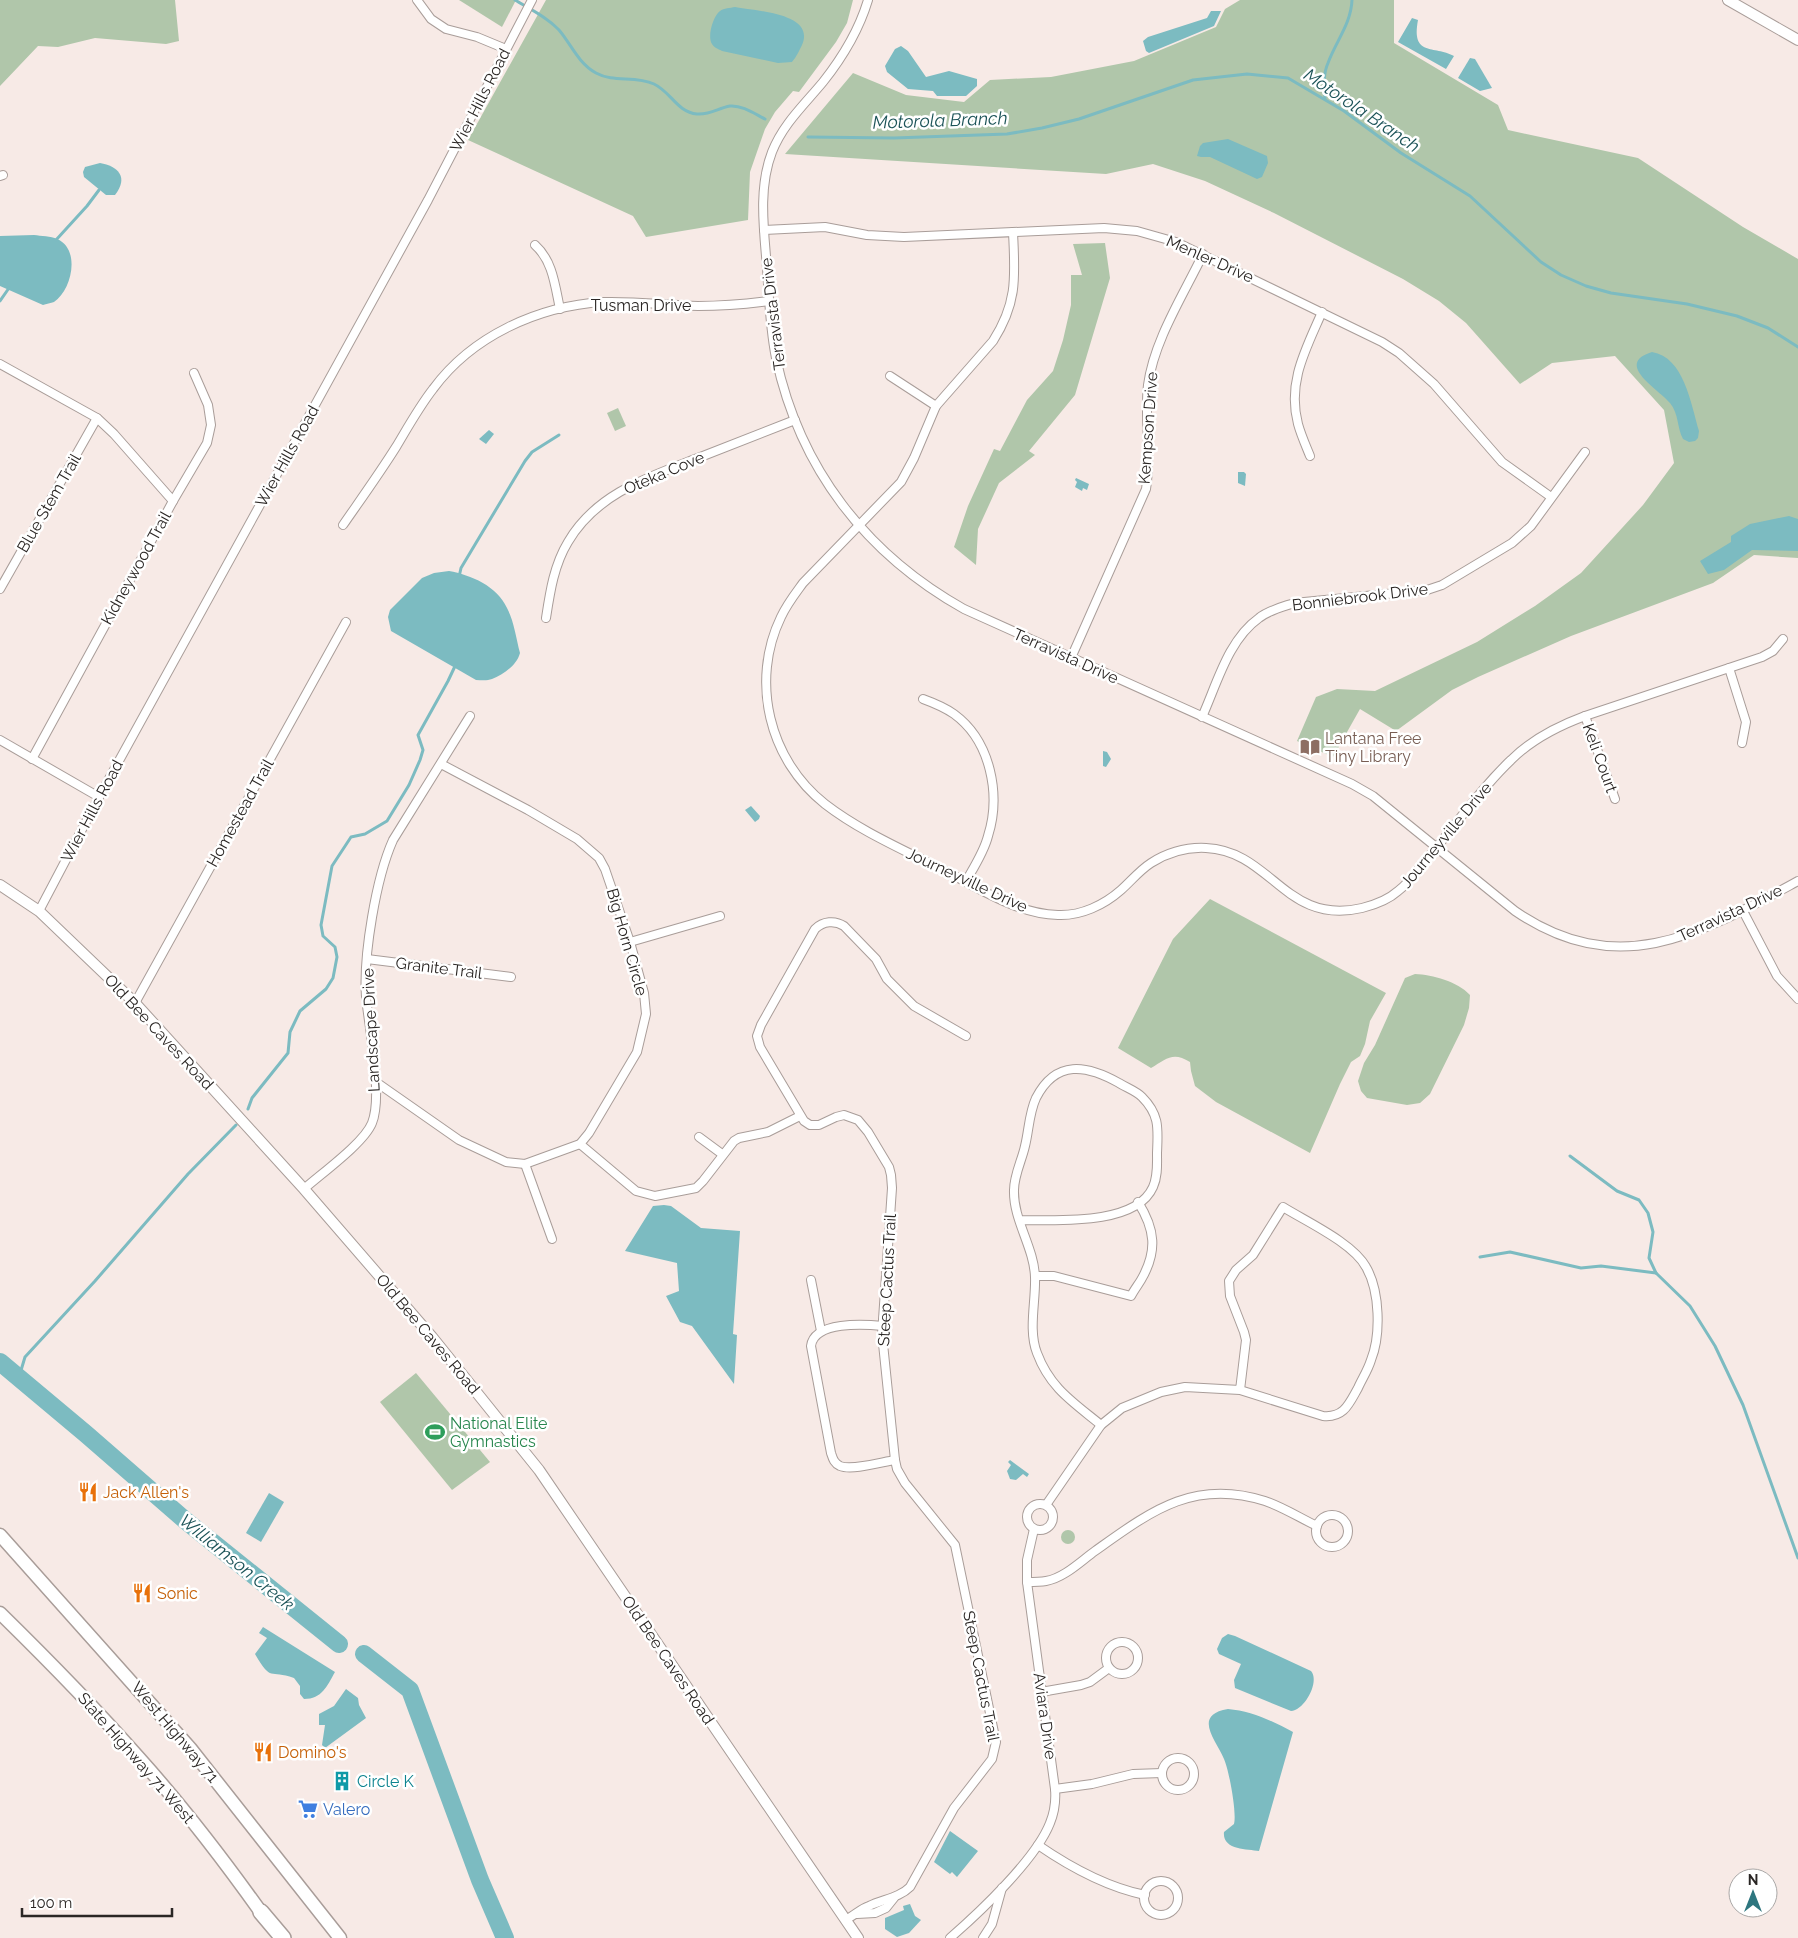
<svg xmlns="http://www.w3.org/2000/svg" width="1798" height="1938" font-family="Raleway,sans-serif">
  <rect width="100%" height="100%" fill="#f7eae6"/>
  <g fill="#b0c6aa">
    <path d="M 0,0 L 175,0 L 179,41 L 166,44 L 95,38 L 58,47 L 38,46 L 0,86 Z"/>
    <path d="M 459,0 L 516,0 L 502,27 Z"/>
    <path d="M 546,0 L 853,0 L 847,23 L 836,42 L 799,92 L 793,91 L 775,112 L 765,129 L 750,172 L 748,220 L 646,237 L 633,216 L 468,140 Z"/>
    <path d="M 1240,0 L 1394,0 L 1394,43 L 1498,105 L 1508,130 L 1638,158 L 1743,227 L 1798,259 L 1798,558 L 1754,555 L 1713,583 L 1571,636 L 1478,677 L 1452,690 L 1396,731 L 1360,709 L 1333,757 L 1297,741 L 1316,697 L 1337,689 L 1375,691 L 1477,642 L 1535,606 L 1581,573 L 1643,505 L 1674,463 L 1664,410 L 1615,356 L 1552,363 L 1520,384 L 1466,323 L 1439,301 L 1403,279 L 1274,213 L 1205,181 L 1153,164 L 1106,174 L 785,154 L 853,73 L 906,95 L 964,102 L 990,80 L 1051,77 L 1134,61 L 1216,27 L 1225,9 Z"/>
    <path d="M 1105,243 L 1110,278 L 1075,395 L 1029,451 L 1035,455 L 999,483 L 978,529 L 976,565 L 954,547 L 968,506 L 994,449 L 1000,451 L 1027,400 L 1053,371 L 1063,340 L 1071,305 L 1071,275 L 1082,275 L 1073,244 Z"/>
    <path d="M 618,408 L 626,426 L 615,431 L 607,413 Z"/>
    <path d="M 1210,899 L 1386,993 L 1370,1021 L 1365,1044 L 1360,1056 L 1351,1062 L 1340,1084 L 1310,1153 L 1216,1102 L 1195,1086 L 1191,1071 L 1190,1062 C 1173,1051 1166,1059 1151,1068 L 1118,1048 L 1173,939 Z"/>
    <path d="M 1415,974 C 1433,975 1457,981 1470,995 L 1469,1008 L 1464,1025 L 1430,1094 L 1420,1103 L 1407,1105 L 1367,1098 L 1361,1091 L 1358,1081 L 1364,1063 L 1375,1045 L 1405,978 Z"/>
    <path d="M 416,1373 L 490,1462 L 452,1490 L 380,1402 Z"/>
    <circle cx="1068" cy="1537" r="7"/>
  </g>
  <g fill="#7cbbc1">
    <path d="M 735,7 C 755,11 816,13 802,45 C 799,51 797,56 792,62 L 778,63 L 722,51 C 719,49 714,48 712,44 C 707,37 713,16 720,11 C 724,8 730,8 735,7 Z"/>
    <path d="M 1211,11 L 1221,11 L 1214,26 L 1149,53 L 1146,51 L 1143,41 L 1148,37 L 1207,18 Z"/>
    <path d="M 1412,18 L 1418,20 C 1411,57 1434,45 1454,56 L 1446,69 L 1398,42 Z"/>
    <path d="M 901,46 L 908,51 L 926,77 L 949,71 L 977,79 L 977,86 L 966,96 L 937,96 L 933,91 L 908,89 L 887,72 L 885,66 L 895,49 Z"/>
    <path d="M 1470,58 L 1475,59 L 1492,88 L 1480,91 L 1458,78 Z"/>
    <path d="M 1228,139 L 1267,156 L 1268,163 L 1262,177 L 1257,179 L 1210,157 L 1201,157 L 1197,156 L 1200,146 L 1203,143 Z"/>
    <path d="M 100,163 C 118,166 129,177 115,195 L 106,195 L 84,177 L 83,172 L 85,167 Z"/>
    <path d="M 34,235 C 41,236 51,236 57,239 C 81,249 72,290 54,302 C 51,303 46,304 43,305 L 0,286 L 0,236 Z"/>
    <path d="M 1652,352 C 1684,357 1691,404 1699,431 L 1698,438 L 1695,441 L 1689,442 L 1683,439 C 1677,428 1679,414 1670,403 C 1660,390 1613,364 1652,352 Z"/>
    <path d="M 489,430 L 494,434 L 486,444 L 479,439 Z"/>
    <path d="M 1238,472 L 1244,472 L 1246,474 L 1245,486 L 1238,483 Z"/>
    <path d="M 1076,478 L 1089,484 L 1087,490 L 1083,488 L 1082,491 L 1075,487 L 1077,482 L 1075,480 Z"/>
    <path d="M 1789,516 L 1798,519 L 1798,551 L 1752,550 L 1724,570 L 1708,574 L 1700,561 L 1731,542 L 1731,536 L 1750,524 Z"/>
    <path d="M 449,571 C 471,575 497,586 507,608 C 514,621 516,638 520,653 C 517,665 503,675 492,679 C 487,681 481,680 476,680 L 391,631 L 388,617 L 390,610 L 422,578 L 434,573 Z"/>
    <path d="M 1103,751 L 1107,752 L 1111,759 L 1106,767 L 1103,766 Z"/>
    <path d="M 751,806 L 760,816 L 759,819 L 755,822 L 745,810 Z"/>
    <path d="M 664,1205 L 671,1206 L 701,1228 L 740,1231 L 733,1334 L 737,1335 L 734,1384 L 692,1326 L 680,1322 L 666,1296 L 679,1291 L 677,1263 L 625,1251 L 653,1206 Z"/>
    <path d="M 1010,1460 L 1029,1474 L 1027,1477 L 1023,1474 L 1016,1480 L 1010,1479 L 1007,1471 L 1011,1465 L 1008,1462 Z"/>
    <path d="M 269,1493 L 284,1502 L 261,1542 L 246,1533 Z"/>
    <path d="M 263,1627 L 335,1672 C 327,1686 322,1699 304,1699 L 300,1694 L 300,1686 L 294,1678 C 269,1669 272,1683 255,1654 L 267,1638 L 259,1633 Z"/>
    <path d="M 1228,1634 L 1235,1636 L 1311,1671 C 1320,1681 1305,1710 1291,1711 L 1235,1688 L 1234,1680 L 1241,1664 L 1219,1654 L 1217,1649 L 1222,1638 Z"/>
    <path d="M 346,1689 L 358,1698 L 359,1705 L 366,1718 L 325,1748 L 322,1745 L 325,1725 L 319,1725 L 319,1714 L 334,1706 Z"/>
    <path d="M 1228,1709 C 1251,1711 1273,1721 1293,1732 L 1259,1851 C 1247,1849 1222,1850 1224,1832 L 1234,1824 C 1237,1813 1229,1770 1224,1759 C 1216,1740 1192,1715 1228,1709 Z"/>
    <path d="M 950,1831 L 978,1851 L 957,1877 L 952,1872 L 950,1874 L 934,1862 Z"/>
    <path d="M 910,1904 L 915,1916 L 921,1920 L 909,1933 L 897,1937 L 885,1929 L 885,1918 L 904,1910 L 903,1906 Z"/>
  </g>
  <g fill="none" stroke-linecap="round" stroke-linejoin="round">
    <g stroke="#7cbbc1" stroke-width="3">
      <path d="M 515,0 C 530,9 547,17 559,30 C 571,44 578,63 596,73 C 614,83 635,75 654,84 C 671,92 677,112 697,114 C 711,115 718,108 730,106 C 742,105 755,114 765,119"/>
      <path d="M 1325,99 C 1324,87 1323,74 1328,63 C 1336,41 1351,24 1352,0"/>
      <path d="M 808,137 L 894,138 L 1007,134 L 1042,128 L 1079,119 L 1193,80 L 1247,74 L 1288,78 L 1344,111 L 1401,153 L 1470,196 L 1541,262 L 1561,275 L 1586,286 L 1611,293 L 1687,304 L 1737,316 L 1768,328 L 1798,347"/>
      <path d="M 56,240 L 87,206 L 99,190"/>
      <path d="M 0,301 L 9,288"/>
      <path d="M 459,577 L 461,568 L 525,461 L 532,452 L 559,435"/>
      <path d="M 248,1109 L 252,1098 L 288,1053 L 290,1032 L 300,1011 L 326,989 L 333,978 L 337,957 L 335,947 L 323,936 L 321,925 L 332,866 L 351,837 L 365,834 L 387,821 L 409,785 L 420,760 L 423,750 L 418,735 L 448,681 L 456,664"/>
      <path d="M 1570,1156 L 1617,1191 L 1639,1200 L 1648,1213 L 1653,1232 L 1649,1258 L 1656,1273"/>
      <path d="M 1480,1257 L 1510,1252 L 1581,1268 L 1601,1266 L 1656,1273 L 1690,1306 L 1715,1346 L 1743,1405 L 1798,1558"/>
      <path d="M 19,1377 L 25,1357 L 95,1281 L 188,1174 L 236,1125"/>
    </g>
    <g stroke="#7cbbc1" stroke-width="18">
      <path d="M 0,1362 L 86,1434 L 186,1521 L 339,1644"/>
      <path d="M 364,1654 L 410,1690 L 480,1880 L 505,1938"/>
    </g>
    <defs>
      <g id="minor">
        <path d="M 417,0 L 431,19 L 446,29 L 477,37 L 506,49"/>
        <path d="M 868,0 C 859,30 842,58 823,82 C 804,105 783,124 772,152 C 758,188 764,230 767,268 C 769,298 770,329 776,358 C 800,469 866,554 964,609 L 1352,784 L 1373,796 L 1515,911 C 1619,982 1702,933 1798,881"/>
        <path d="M 0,176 L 3,175"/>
        <path d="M 764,230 L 825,227 L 867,235 L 904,237 L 1104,228 L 1137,231 L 1176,242 L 1382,342 L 1399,353 L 1434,384 L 1502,462 L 1551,497"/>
        <path d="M 1013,232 C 1015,276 1018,302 993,341 L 936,406 L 914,458 L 901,482 L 803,583 C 795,594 787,604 781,617 C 750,681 769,760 825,804 C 860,831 902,849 941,869 C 978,887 1016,914 1058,915 C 1081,916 1104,905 1121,890 C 1131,881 1140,870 1151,863 C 1167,853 1187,847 1206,848 C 1272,851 1285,926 1362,908 C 1374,905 1388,900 1398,891 C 1409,883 1417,871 1425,861 C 1454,828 1479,790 1511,760 C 1532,739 1558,726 1585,716 L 1762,657 L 1773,651 L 1783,639"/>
        <path d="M 535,245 C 553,261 555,286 560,309"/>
        <path d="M 0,364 L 97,418 L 114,434 L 173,501"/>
        <path d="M 890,376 L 936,406"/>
        <path d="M 1310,456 C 1306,446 1301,435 1298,424 C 1287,382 1306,349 1322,312"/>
        <path d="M 343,525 C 361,499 379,474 396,447 C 408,427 419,407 433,389 C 472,336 538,306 603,302 C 634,301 666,305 698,306 C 722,306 746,304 769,301"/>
        <path d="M 0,589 L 97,418"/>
        <path d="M 546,618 C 550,592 554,565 568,542 C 597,492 652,476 703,456 C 733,444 764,432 795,420"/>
        <path d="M 1071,658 L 1146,489 C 1152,454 1144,419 1148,385 C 1154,340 1184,294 1203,254"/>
        <path d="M 1729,668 L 1746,722 L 1742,743"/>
        <path d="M 923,699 C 934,703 944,707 954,714 C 991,741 1001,795 988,836 C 984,852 974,867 966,881"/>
        <path d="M 1585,716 L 1615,799"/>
        <path d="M 1202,717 C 1217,684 1228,640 1259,618 C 1269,610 1282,607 1294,603 L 1427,590 L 1442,585 L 1512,543 L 1531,526 L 1585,452"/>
        <path d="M 0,740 L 99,797"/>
        <path d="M 32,759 L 173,501 L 207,443 L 211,425 L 208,405 L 194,373"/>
        <path d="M 39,911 L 99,797 L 428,200 L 532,0"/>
        <path d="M 1743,911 L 1777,976 L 1798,999"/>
        <path d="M 630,942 L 720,916"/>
        <path d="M 367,959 L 511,977"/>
        <path d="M 135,1003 L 346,622"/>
        <path d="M 376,1082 L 459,1140 L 506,1162 L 525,1164 L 580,1144 L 589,1133 L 637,1052 L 646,1014 L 644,993 L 630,942 L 605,869 L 599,858 L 577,839 L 528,810 L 441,764"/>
        <path d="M 699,1137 L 722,1154"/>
        <path d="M 580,1144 L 636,1191 L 655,1196 L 696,1188 L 703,1181 L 734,1141 L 739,1138 L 768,1132 L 800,1116"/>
        <path d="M 525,1164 L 552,1239"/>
        <path d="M 304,1189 C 322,1173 364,1143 372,1123 C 383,1096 369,1028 366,997 C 363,956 376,878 393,840 L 470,716"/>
        <path d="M 1020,1220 C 1055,1220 1136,1226 1153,1187 C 1158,1176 1157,1164 1157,1153 C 1158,1129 1160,1115 1142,1097 C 1136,1091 1127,1088 1119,1083 C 1087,1065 1056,1059 1036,1098 C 1029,1113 1029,1130 1025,1146 C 1022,1160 1014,1175 1014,1190 C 1013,1220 1034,1247 1035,1277 C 1036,1301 1028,1330 1037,1353 C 1050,1388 1073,1402 1101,1425"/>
        <path d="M 1035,1276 L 1054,1276 L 1131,1296 C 1134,1290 1138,1285 1141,1280 C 1158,1251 1155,1229 1138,1202"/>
        <path d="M 811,1280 L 821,1331"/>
        <path d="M 883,1326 C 864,1324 814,1321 811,1346 L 831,1453 C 833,1459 834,1463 840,1466 C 852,1471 882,1462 895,1460"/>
        <circle cx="1040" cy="1517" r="13"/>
        <path d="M 1046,1505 L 1101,1425 L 1122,1408 L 1161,1392 L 1185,1387 L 1240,1390 L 1323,1416 C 1344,1418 1349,1404 1358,1388 C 1362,1379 1368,1370 1371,1360 C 1381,1335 1380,1291 1366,1267 C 1353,1243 1307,1222 1283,1207 L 1253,1255 L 1236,1270 L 1229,1281 L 1230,1296 L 1244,1332 L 1246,1340 L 1240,1390"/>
        <circle cx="1332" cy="1531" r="16"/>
        <path d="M 1027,1582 C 1034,1582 1040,1582 1046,1581 C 1064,1578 1081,1561 1095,1551 C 1150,1512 1193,1478 1265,1501 C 1283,1507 1300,1518 1317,1526"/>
        <circle cx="1122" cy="1658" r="16"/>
        <path d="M 1041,1692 L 1081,1685 L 1090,1682 L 1109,1668"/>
        <circle cx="1178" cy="1774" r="16"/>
        <path d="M 1055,1789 L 1092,1784 L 1133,1774 L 1162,1773"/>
        <path d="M 1038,1845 C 1070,1867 1106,1887 1145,1895"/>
        <circle cx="1161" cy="1898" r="17"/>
        <path d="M 857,1914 L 875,1913 L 886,1908 L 894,1898"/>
        <path d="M 845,1920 C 854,1916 860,1909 869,1906 C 883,1899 899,1898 910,1887 L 954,1808 L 992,1759 L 996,1742 L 955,1545 L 905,1483 L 897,1469 L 895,1460 L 882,1334 L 892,1188 L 891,1175 L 889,1167 L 868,1132 L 858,1120 L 844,1115 L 836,1117 L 819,1125 L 810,1125 L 804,1121 L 760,1047 L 757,1036 L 761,1025 L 815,929 C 823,921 835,920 844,926 L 876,959 L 887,979 L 914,1006 L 966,1036"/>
        <path d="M 950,1938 C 980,1912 1036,1859 1050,1823 C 1055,1811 1056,1801 1055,1789 L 1027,1582 L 1027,1560 L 1034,1529"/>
        <path d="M 983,1938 L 992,1924 L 1002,1888"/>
      </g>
      <g id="tertiary">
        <path d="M 1728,0 L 1798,40"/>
        <path d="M 0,885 L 39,911 L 135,1003 L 304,1189 L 432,1337 L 539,1470 L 858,1938"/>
      </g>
      <g id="primary">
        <path d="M 0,1535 L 190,1748 L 340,1938"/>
        <path d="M 0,1613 C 48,1660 95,1708 139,1758 C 184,1808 226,1863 265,1918"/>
      </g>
      <path id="motorway" d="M 261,1912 L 283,1938"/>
    </defs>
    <use href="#minor" stroke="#a99d99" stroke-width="10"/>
    <use href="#tertiary" stroke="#a99d99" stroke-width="12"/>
    <use href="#primary" stroke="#a99d99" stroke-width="15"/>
    <use href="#motorway" stroke="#a99d99" stroke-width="18"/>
    <use href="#minor" stroke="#fff" stroke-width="8"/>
    <use href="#tertiary" stroke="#fff" stroke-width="10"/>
    <use href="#primary" stroke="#fff" stroke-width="12"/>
    <use href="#motorway" stroke="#fff" stroke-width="15"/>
  </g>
  <defs>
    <symbol id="library-bare" viewBox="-9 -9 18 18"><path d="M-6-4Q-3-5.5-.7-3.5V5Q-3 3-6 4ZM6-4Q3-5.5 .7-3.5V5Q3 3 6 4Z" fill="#8d6e63" stroke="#fff" stroke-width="2.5" paint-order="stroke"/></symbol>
    <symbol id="stadium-bare" viewBox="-9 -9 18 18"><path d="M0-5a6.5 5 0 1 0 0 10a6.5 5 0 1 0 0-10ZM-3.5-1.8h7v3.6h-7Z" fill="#2e9e5b" stroke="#fff" stroke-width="2.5" paint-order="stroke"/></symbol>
    <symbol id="restaurant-bare" viewBox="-9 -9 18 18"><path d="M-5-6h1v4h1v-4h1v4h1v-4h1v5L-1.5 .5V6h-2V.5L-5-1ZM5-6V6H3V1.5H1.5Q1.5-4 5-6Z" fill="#e8710a" stroke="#fff" stroke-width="2.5" paint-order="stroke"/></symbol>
    <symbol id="building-bare" viewBox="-9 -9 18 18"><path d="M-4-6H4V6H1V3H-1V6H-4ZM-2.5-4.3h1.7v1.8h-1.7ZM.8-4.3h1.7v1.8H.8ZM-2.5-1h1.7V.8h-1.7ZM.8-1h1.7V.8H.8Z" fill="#0f9aa8" stroke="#fff" stroke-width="2.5" paint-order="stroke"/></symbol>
    <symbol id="supermarket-bare" viewBox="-9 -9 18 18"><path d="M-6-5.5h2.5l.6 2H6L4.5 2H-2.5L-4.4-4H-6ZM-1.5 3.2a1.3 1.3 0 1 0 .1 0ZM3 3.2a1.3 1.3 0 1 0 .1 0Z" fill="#3f7fe0" stroke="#fff" stroke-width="2.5" paint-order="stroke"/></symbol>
  </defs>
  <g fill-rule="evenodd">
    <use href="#library-bare" x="1296" y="733" width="28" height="28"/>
    <use href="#stadium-bare" x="421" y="1418" width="28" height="28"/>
    <use href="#restaurant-bare" x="74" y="1478" width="28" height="28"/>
    <use href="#restaurant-bare" x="128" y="1579" width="28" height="28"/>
    <use href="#restaurant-bare" x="249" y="1738" width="28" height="28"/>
    <use href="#building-bare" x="328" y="1767" width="28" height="28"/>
    <use href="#supermarket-bare" x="294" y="1795" width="28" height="28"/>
  </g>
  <g text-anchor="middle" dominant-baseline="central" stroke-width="5" stroke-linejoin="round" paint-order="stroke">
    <g font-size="16" fill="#2a2624" stroke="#fff">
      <text transform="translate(480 100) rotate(-63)">Wier Hills Road</text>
      <text transform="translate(1210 259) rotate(24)">Menler Drive</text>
      <text x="641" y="305">Tusman Drive</text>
      <text transform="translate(773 314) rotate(-97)">Terravista Drive</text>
      <text transform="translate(1148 428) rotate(-86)">Kempson Drive</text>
      <text transform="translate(287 456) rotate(-61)">Wier Hills Road</text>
      <text transform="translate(664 473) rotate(-23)">Oteka Cove</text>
      <text transform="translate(49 503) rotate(-60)">Blue Stem Trail</text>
      <text transform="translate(136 568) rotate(-61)">Kidneywood Trail</text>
      <text transform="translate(1360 597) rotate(-7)">Bonniebrook Drive</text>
      <text transform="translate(1066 656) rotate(24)">Terravista Drive</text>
      <text transform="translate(1600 758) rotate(70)">Keli Court</text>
      <text transform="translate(92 811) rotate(-62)">Wier Hills Road</text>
      <text transform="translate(240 813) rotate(-61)">Homestead Trail</text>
      <text transform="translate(1446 835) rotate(-50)">Journeyville Drive</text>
      <text transform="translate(967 880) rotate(25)">Journeyville Drive</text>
      <text transform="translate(1730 913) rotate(-25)">Terravista Drive</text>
      <text transform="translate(627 942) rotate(74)">Big Horn Circle</text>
      <text transform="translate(439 968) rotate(7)">Granite Trail</text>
      <text transform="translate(371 1030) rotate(-93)">Landscape Drive</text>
      <text transform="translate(159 1032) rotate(47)">Old Bee Caves Road</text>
      <text transform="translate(887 1280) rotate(-87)">Steep Cactus Trail</text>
      <text transform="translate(428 1334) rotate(50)">Old Bee Caves Road</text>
      <text transform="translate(668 1660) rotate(56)">Old Bee Caves Road</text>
      <text transform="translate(981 1676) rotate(79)">Steep Cactus Trail</text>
      <text transform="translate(1045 1716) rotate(82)">Aviara Drive</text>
      <text transform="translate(175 1732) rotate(50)">West Highway 71</text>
      <text transform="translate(136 1758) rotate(49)">State Highway 71 West</text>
    </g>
    <g font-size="16" fill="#785e54" stroke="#fff" text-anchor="start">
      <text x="1325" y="738">Lantana Free<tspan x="1325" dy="18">Tiny Library</tspan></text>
    </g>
    <g font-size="16" fill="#27864d" stroke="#fff" text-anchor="start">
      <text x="450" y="1423">National Elite<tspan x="450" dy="18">Gymnastics</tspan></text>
    </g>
    <g font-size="16" fill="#c56008" stroke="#fff" text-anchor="start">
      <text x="103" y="1492">Jack Allen's</text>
      <text x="157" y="1593">Sonic</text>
      <text x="278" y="1752">Domino's</text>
    </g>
    <g font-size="16" fill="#0d838f" stroke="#fff" text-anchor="start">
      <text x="357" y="1781">Circle K</text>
    </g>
    <g font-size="16" fill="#366cbe" stroke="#fff" text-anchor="start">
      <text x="323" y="1809">Valero</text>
    </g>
    <g font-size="18" font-style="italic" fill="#1c5358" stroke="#fff">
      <text transform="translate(1362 110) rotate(34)">Motorola Branch</text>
      <text transform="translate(940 120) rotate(-2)">Motorola Branch</text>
      <text transform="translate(237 1562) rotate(39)">Williamson Creek</text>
    </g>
  </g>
  <g transform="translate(1753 1893)"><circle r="24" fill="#ffffff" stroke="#aaa8a7"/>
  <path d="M0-4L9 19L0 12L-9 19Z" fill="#2e767f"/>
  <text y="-8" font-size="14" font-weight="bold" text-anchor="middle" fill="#2a2624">N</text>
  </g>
  <path d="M22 1908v8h150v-8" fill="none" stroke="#2a2624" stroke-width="2.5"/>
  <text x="30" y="1908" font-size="15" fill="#2a2624" stroke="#ffffff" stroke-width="4" paint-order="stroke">100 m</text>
</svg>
